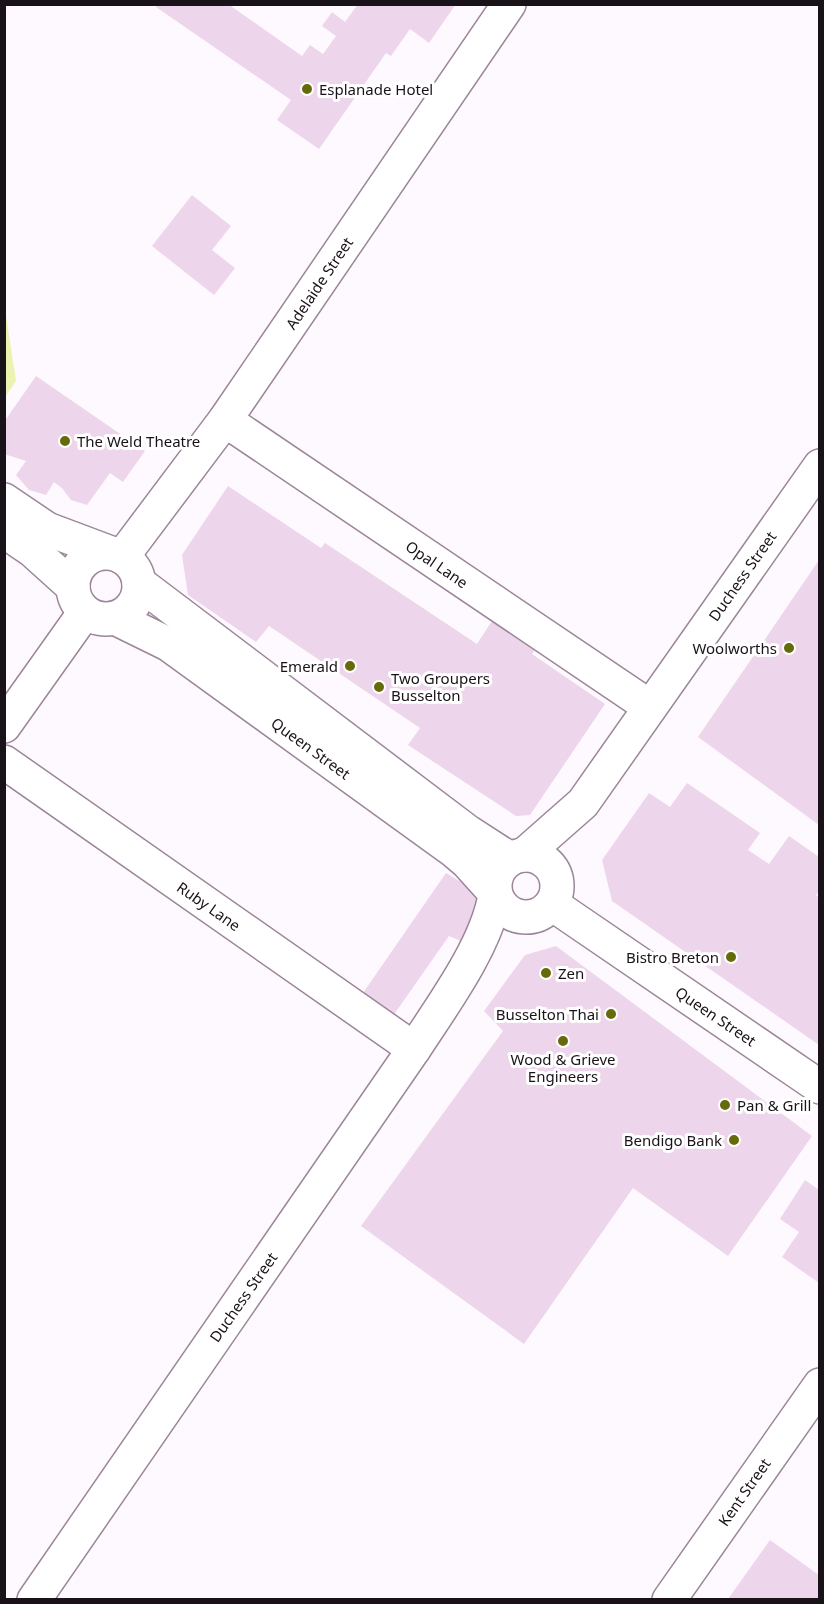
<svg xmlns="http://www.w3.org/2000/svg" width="824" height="1604" font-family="'Noto Sans',sans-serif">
  <rect width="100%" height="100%" fill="#fef9fe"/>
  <path fill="#ecf2b0" d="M 5,309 L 16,381 L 5,397 L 4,397 Z"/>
  <g fill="#edd6eb">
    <path d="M 157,4 L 228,4 L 302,56 L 310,45 L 323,54 L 336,36 L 322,26 L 332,12 L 345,22 L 358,4 L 456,4 L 429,43 L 410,29 L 391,56 L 386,53 L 319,149 L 277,120 L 291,100 L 156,7 Z"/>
    <path d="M 192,195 L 231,226 L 212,250 L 235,268 L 214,295 L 152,246 Z"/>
    <path d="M 36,376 L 145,451 L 123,482 L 110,473 L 87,505 L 71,500 L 62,488 L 54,482 L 46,495 L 29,490 L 16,475 L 26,461 L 4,454 L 4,422 Z"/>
    <path d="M 228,486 L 321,548 L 325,543 L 477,644 L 492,621 L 535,650 L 532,654 L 605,704 L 530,815 L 516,816 L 408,745 L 420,728 L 269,626 L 256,642 L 188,595 L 182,555 Z"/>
    <path d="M 819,560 L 819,825 L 698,737 Z"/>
    <path d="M 687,783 L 760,833 L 748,850 L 769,864 L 789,836 L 819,857 L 819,891 L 816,895 L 819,898 L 819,1045 L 612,901 L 602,860 L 649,793 L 670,807 Z"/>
    <path d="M 446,873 L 483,895 L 463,942 L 449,936 L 388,1023 L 356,1003 Z"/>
    <path d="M 556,946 L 812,1136 L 728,1256 L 633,1188 L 524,1344 L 361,1226 L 503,1031 L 484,1011 L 525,955 Z"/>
    <path d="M 805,1180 L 819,1190 L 819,1283 L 782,1257 L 799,1232 L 780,1219 Z"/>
    <path d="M 770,1540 L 819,1575 L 819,1599 L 728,1599 Z"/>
  </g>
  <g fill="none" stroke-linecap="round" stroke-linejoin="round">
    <defs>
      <g id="minor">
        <path d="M 225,420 L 650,707"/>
        <path d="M 4,500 L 47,529 L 111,553"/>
        <path d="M 4,531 L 32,550 L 73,587"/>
        <circle cx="106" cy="586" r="33"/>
        <path d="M 122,557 L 225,420 L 509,4"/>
        <path d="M 139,583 L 468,832 L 510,859"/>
        <path d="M 115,618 L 168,644 L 454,851 L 467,862 L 495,893"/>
        <path d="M 4,726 L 85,612"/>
        <path d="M 4,762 L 414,1049"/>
        <circle cx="526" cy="886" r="31"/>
        <path d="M 524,855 L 583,803 L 820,466"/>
        <path d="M 552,904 L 820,1087"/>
        <path d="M 34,1600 L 414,1049 C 442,1006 487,945 495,895"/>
        <path d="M 669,1600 L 820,1385"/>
      </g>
    </defs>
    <use href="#minor" stroke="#9b8699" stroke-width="36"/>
    <use href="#minor" stroke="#fff" stroke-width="33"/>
  </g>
  <g fill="#676a0b" stroke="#fff" stroke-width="2">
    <circle cx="307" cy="89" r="6"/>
    <circle cx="65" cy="441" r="6"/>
    <circle cx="789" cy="648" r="6"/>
    <circle cx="350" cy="666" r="6"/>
    <circle cx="379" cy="687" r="6"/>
    <circle cx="731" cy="957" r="6"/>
    <circle cx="546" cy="973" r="6"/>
    <circle cx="611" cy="1014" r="6"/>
    <circle cx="563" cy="1041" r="6"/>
    <circle cx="725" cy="1105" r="6"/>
    <circle cx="734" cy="1140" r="6"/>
  </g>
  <g text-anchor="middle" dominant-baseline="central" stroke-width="6" stroke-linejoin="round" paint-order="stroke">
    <g font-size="15" fill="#1a1219" stroke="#fff" text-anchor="start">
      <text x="319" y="89">Esplanade Hotel</text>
      <text x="77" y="441">The Weld Theatre</text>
      <text x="777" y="648" text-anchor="end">Woolworths</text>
      <text x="338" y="666" text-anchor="end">Emerald</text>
      <text x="391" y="678">Two Groupers<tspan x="391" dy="17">Busselton</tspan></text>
      <text x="719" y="957" text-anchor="end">Bistro Breton</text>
      <text x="558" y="973">Zen</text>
      <text x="599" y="1014" text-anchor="end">Busselton Thai</text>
      <text x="563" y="1059" text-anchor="middle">Wood &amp; Grieve<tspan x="563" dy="17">Engineers</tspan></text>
      <text x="737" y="1105">Pan &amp; Grill</text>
      <text x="722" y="1140" text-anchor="end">Bendigo Bank</text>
    </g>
    <g font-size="15" fill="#1a1219" stroke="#fff">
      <text transform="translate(319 283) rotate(-56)">Adelaide Street</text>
      <text transform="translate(437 564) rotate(34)">Opal Lane</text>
      <text transform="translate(742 576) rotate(-55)">Duchess Street</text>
      <text transform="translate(311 748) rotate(36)">Queen Street</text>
      <text transform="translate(209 906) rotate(35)">Ruby Lane</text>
      <text transform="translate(716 1016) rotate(34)">Queen Street</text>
      <text transform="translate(243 1297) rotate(-55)">Duchess Street</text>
      <text transform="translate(744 1492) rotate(-55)">Kent Street</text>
    </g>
  </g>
  <rect width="824" height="1604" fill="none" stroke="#1a1219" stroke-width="12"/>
</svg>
